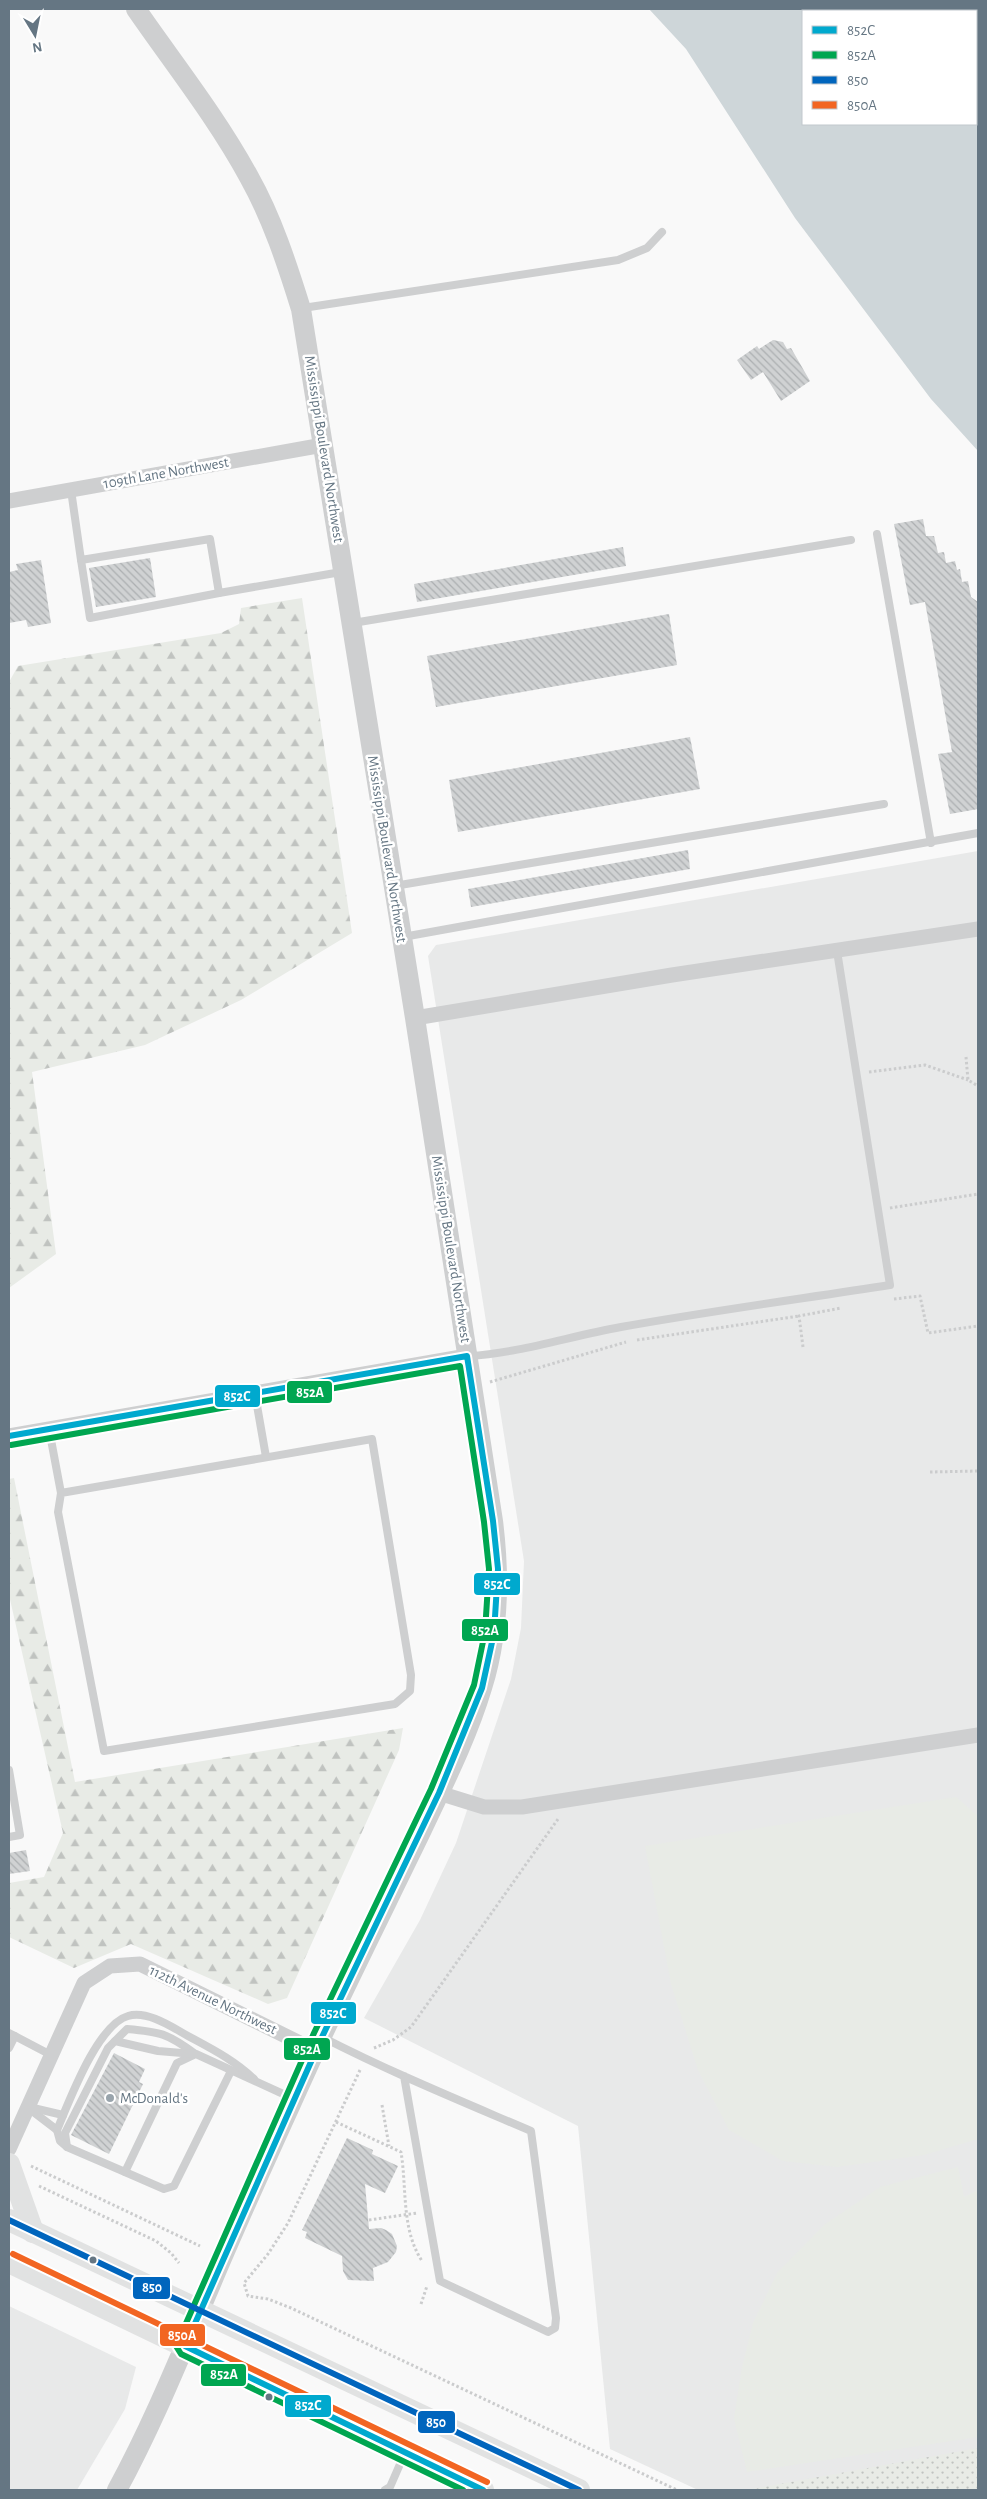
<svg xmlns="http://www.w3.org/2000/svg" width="987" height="2499" font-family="'Alegreya Sans',sans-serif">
  <defs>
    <pattern id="forest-firs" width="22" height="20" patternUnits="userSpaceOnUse" patternTransform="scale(1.25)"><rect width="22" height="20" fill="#e8ebe6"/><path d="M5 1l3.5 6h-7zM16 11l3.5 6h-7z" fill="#c0c3c0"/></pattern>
    <pattern id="park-dots" width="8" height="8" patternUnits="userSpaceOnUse" patternTransform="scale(1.25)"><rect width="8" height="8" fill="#e8ebe6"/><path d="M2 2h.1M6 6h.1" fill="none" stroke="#c0c3c0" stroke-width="1.8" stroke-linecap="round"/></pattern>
    <pattern id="building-back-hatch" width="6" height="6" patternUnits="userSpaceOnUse" patternTransform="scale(1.25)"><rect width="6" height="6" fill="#d0d2d3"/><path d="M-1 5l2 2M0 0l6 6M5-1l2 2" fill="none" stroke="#acafb1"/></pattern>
  </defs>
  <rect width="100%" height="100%" fill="#f9f9f9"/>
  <g fill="#e8e9e9">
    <path d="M 978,851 L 978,2490 L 698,2490 L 610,2449 L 578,2126 L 364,2018 L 420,1920 L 456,1843 L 511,1679 L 521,1628 L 524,1561 L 428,956 L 436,945 Z"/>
    <path d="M 9,2306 L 136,2367 L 125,2409 L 77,2490 L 9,2490 Z"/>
  </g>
  <g fill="#e8ebe6">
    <path d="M 956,1797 L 978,1816 L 978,2139 L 924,2155 L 837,2167 L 783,2161 L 729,2130 L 698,2070 L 671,1984 L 645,1846 Z"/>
    <path d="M 958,2167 L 964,2197 L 978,2190 L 978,2437 L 747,2472 L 734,2419 L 742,2367 L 753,2323 L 777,2273 L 824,2225 L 880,2187 Z"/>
  </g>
  <g fill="url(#forest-firs)">
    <path d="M 302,598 L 352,933 L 241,1000 L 145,1045 L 32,1072 L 56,1254 L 9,1288 L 9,682 L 18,666 L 221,633 L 239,624 L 241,608 Z"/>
    <path d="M 14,1478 L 75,1782 L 403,1728 L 399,1750 L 287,1998 L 268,2004 L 131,1944 L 74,1968 L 9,1937 L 9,1883 L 44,1877 L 63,1833 L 9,1595 L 9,1479 Z"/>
  </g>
  <path fill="url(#park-dots)" d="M 978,2448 L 978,2490 L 747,2490 Z"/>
  <path fill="#ced6d9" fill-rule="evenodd" d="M 649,9 L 978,9 L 978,451 L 931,399 L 795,218 L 686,49 ZM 803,11 L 976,11 L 976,124 L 803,124 Z"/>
  <g fill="url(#building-back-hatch)">
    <path d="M 773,340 L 783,342 L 787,349 L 791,348 L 810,381 L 781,401 L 763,372 L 751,380 L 737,360 L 757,346 L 759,349 Z"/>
    <path d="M 923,519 L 926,536 L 934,536 L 938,553 L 944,552 L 946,563 L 955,561 L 957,570 L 960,569 L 962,582 L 968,581 L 971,597 L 978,602 L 978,809 L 950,814 L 938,754 L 952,752 L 925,602 L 910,605 L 894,524 Z"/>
    <path d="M 623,547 L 626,566 L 417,602 L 414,584 Z"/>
    <path d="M 150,558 L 156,597 L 96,607 L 89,568 Z"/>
    <path d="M 41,560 L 51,623 L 28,627 L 26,620 L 9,623 L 9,572 L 18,570 L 16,564 Z"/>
    <path d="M 669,614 L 677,665 L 436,707 L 427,656 Z"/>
    <path d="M 690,737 L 700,789 L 458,832 L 449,780 Z"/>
    <path d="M 688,850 L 690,869 L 471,907 L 468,889 Z"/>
    <path d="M 26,1850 L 30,1871 L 9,1874 L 9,1853 Z"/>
    <path d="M 114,2053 L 145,2069 L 139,2082 L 143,2084 L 109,2154 L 71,2135 Z"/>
    <path d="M 347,2138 L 373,2150 L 372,2154 L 398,2166 L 385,2193 L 365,2184 L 369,2229 L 381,2228 L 386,2230 L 392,2234 L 397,2246 L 396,2252 L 388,2262 L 373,2268 L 374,2281 L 348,2280 L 343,2271 L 342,2256 L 305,2238 L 307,2232 L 302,2230 Z"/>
  </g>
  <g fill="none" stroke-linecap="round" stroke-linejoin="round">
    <g stroke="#cbcccd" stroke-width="3" stroke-dasharray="2.5 2.5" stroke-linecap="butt">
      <path d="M 966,1057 L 968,1080 L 978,1086"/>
      <path d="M 869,1072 L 925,1065 L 968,1080"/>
      <path d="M 890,1208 L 978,1194"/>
      <path d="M 894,1299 L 920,1296 L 928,1333 L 978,1326"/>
      <path d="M 637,1340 L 799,1316"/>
      <path d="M 803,1347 L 799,1316 L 841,1308"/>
      <path d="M 490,1382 L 626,1342"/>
      <path d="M 930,1472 L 978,1471"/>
      <path d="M 374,2048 L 393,2040 L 411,2027 L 558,1819"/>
      <path d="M 360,2070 L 288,2223 L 268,2254 L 244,2283 L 248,2296 L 268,2299 L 291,2308 L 677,2490"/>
      <path d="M 382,2105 L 389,2146"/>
      <path d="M 336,2122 L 401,2152 C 407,2188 401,2229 422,2261"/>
      <path d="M 31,2166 L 200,2246"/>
      <path d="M 39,2186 L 156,2241 L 171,2253 L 179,2263"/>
      <path d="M 369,2220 L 417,2213"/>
      <path d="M 421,2304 L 427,2286"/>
    </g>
    <g stroke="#cecfd0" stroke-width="8">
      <path d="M 303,308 L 618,260 L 647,248 L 662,232"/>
      <path d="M 71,490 L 81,560 L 210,539 L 219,593 L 341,572"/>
      <path d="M 877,534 L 931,843"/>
      <path d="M 81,560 L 90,618 L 219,593"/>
      <path d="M 353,623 L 851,540"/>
      <path d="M 394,886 L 884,804"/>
      <path d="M 403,937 L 978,833"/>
      <path d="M 469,1356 C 520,1353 570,1336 621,1327 C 710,1311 800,1299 890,1285 L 837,951"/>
      <path d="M 255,1394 L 266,1457"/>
      <path d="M 49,1429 L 61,1493 L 58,1512 L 104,1751 L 395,1704 L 410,1691 L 411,1675 L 372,1439 L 61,1493"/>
      <path d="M 9,1770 L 20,1835 L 9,1837"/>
      <path d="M 9,2033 L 51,2055"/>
      <path d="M 322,2037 C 390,2072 461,2101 531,2131 L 556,2318 L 555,2328 L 548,2332 L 440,2281 L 404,2076"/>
      <path d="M 115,2041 L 127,2029 C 160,2032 167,2033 194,2053"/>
      <path d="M 9,2048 L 15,2036"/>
      <path d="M 231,2071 L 174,2186 L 164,2189 L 125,2172 L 177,2063 L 196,2054 L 292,2098"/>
      <path d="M 27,2107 L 57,2130"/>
      <path d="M 29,2107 L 63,2115"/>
      <path d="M 67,2147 L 65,2133 L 108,2048 L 115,2041 L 158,2051 L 194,2054"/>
      <path d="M 125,2172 L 67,2147 L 60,2141 L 57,2130 C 69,2102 97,2025 128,2016 C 147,2010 172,2027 188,2036 C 212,2049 234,2060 254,2079"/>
      <path d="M 385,2490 L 390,2487 L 404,2455"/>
    </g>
    <g stroke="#cecfd0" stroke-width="15">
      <path d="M 9,501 L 323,445"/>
      <path d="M 415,1018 L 672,975 L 978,929"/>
      <path d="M 9,1436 L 467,1356"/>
      <path d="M 439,1793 L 484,1807 L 522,1807 L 978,1735"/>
      <path d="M 9,2149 L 84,1983 L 110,1966 L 140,1964 L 316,2051"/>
    </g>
    <path stroke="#cecfd0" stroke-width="20" d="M 117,2490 C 153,2424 181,2354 211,2284 C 246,2201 284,2120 321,2038 C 353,1970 387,1902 420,1834 C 442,1787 467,1738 482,1688 C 499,1634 500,1577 493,1521 L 415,1018 L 301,309 C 287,264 272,218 249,177 C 217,118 174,64 136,9"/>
    <g stroke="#e1e2e2" stroke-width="22">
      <path d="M 9,2164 L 33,2232"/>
      <path d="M 9,2220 L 579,2490"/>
      <path d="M 9,2262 L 483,2490"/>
    </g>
    <defs>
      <path id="bus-1" d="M 9,1436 L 467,1356 L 493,1521 L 498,1569 L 494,1633 L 482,1688 L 439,1793 L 322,2037 L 185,2346 L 483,2490"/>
      <path id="bus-2" d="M 11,1445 L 460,1366 L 484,1522 L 489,1569 L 485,1632 L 474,1685 L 431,1789 L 314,2033 L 176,2346 L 181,2354 L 463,2490"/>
      <path id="bus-3" d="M 9,2220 L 579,2490"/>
      <path id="bus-4" d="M 13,2254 L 487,2482"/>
    </defs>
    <use href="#bus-1" stroke="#fff" stroke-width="10"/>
    <use href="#bus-2" stroke="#fff" stroke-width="10"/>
    <use href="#bus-3" stroke="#fff" stroke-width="10"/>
    <use href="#bus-4" stroke="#fff" stroke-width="10"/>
    <use href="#bus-1" stroke="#00a9ce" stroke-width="6"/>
    <use href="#bus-2" stroke="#00a651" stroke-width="6"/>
    <use href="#bus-3" stroke="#0065bd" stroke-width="6"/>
    <use href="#bus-4" stroke="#f26522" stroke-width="6"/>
  </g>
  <circle fill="#99a4ac" stroke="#fff" stroke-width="2" cx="110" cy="2098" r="5"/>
  <g fill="#657683" stroke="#fff" stroke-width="2">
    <circle cx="93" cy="2260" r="4.5"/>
    <circle cx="269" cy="2397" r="4.5"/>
  </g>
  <g text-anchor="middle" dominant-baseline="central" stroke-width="5" stroke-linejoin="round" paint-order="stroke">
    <g font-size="15" fill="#657683" stroke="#fff">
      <text transform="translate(324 449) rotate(81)">Mississippi Boulevard Northwest</text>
      <text transform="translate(166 473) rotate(-10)">109th Lane Northwest</text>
      <text transform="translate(387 849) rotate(81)">Mississippi Boulevard Northwest</text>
      <text transform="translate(451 1249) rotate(81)">Mississippi Boulevard Northwest</text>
      <text transform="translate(213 2000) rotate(26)">112th Avenue Northwest</text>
    </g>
    <g font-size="15" fill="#657683" stroke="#fff" text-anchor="start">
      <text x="120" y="2098">McDonald's</text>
    </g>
  </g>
  <g stroke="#fff" stroke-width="2">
    <rect x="286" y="1380" width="47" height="24" rx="5" fill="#00a651"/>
    <rect x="214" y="1384" width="47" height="24" rx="5" fill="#00a9ce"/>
    <rect x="473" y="1572" width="48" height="24" rx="5" fill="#00a9ce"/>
    <rect x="461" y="1618" width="48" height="24" rx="5" fill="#00a651"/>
    <rect x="310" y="2001" width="47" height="24" rx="5" fill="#00a9ce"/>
    <rect x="283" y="2037" width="48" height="24" rx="5" fill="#00a651"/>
    <rect x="132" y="2276" width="39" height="24" rx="5" fill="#0065bd"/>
    <rect x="159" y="2323" width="47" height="24" rx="5" fill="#f26522"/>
    <rect x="200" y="2363" width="47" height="24" rx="5" fill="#00a651"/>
    <rect x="284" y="2394" width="48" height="24" rx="5" fill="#00a9ce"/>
    <rect x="417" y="2410" width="39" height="24" rx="5" fill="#0065bd"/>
  </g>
  <g font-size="14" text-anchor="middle" font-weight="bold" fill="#fff">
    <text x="310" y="1397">852A</text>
    <text x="237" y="1401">852C</text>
    <text x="497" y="1589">852C</text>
    <text x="485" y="1635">852A</text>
    <text x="333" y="2018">852C</text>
    <text x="307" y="2054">852A</text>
    <text x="152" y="2292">850</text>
    <text x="182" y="2340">850A</text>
    <text x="224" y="2379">852A</text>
    <text x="308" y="2410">852C</text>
    <text x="436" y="2427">850</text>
  </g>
  <rect width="987" height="2499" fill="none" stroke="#657683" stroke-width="20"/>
  <rect x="802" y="10" width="175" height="115" fill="#ffffff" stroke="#c1c8cd"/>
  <rect x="812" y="26" width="25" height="8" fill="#00a9ce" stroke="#c1c8cd"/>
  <text x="847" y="35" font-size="15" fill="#657683">852C</text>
  <rect x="812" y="51" width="25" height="8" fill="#00a651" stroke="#c1c8cd"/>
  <text x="847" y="60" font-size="15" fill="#657683">852A</text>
  <rect x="812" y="76" width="25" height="8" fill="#0065bd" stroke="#c1c8cd"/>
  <text x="847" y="85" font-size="15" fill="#657683">850</text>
  <rect x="812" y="101" width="25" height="8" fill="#f26522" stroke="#c1c8cd"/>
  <text x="847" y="110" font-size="15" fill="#657683">850A</text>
  <g transform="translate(35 35) rotate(170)" stroke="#ffffff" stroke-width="4" paint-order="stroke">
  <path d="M0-4L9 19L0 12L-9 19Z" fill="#657683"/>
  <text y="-8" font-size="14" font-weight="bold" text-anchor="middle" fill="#657683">N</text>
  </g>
</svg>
